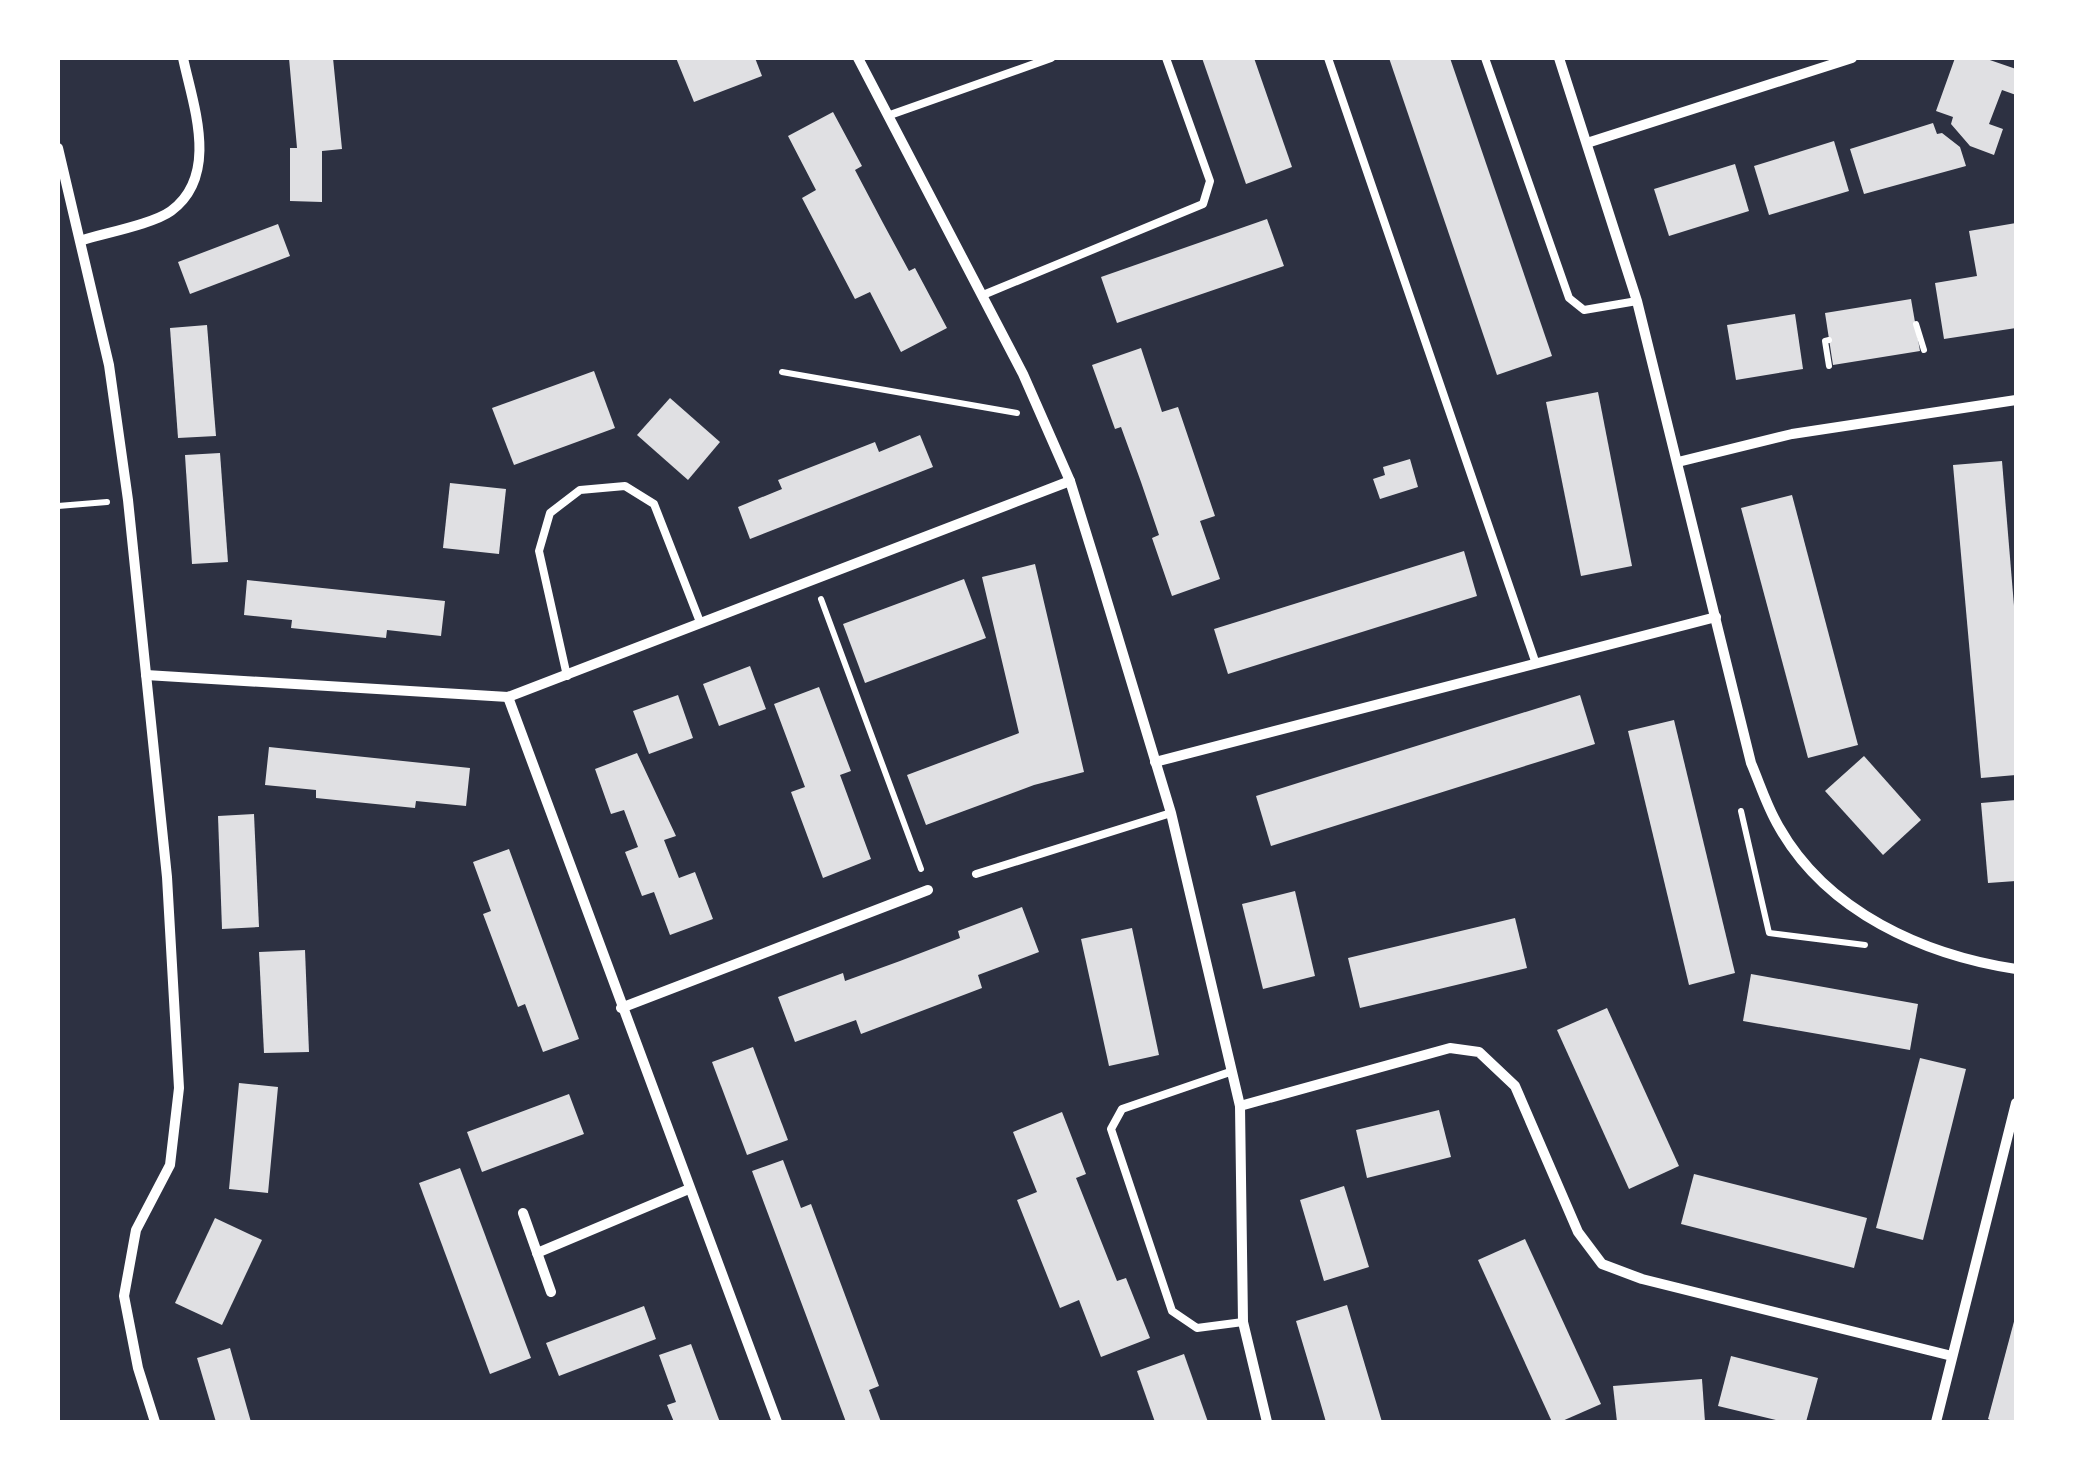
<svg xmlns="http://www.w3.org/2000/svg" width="2074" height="1480" font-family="Raleway,sans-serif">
  <rect width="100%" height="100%" fill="#2d3142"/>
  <g fill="#e0e0e3">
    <path d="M 289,58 L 333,58 L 342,149 L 322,151 L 322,202 L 290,201 L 290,148 L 297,148 Z"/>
    <path d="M 676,58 L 755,58 L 762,76 L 694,102 Z"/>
    <path d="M 1202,58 L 1254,58 L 1292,167 L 1246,184 Z"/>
    <path d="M 1389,58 L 1450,58 L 1552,356 L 1497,375 Z"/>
    <path d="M 1955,58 L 1984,58 L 2016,69 L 2016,95 L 2002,90 L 1989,124 L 2003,129 L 1994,155 L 1970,146 L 1951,124 L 1953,117 L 1936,111 Z"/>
    <path d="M 833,112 L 862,166 L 855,170 L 883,223 L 909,271 L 915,268 L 947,328 L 901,352 L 870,292 L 855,299 L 802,198 L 816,190 L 788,136 Z"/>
    <path d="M 1933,123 L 1937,134 L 1942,133 L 1960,147 L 1966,166 L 1864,194 L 1850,149 Z"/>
    <path d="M 1834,141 L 1849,191 L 1769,215 L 1754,166 Z"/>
    <path d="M 1735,164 L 1749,211 L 1669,236 L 1654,189 Z"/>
    <path d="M 1267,219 L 1284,266 L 1117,323 L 1101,277 Z"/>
    <path d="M 2016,223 L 2016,328 L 1944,339 L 1935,283 L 1977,276 L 1969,231 Z"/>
    <path d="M 278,224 L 290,256 L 190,294 L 178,262 Z"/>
    <path d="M 1911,299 L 1920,351 L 1833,365 L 1825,313 Z"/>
    <path d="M 1795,314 L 1803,369 L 1736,380 L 1727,325 Z"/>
    <path d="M 207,325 L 216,436 L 178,438 L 170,328 Z"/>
    <path d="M 1141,348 L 1162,412 L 1178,407 L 1215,516 L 1200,521 L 1220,579 L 1172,596 L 1152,538 L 1159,535 L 1141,482 L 1121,427 L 1115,429 L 1092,365 Z"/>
    <path d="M 594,371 L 615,428 L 514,465 L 492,408 Z"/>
    <path d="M 1598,392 L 1632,566 L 1581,576 L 1546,402 Z"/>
    <path d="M 670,398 L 720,442 L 688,480 L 637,435 Z"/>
    <path d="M 920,435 L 933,467 L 750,539 L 738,507 L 782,489 L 778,480 L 875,442 L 879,452 Z"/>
    <path d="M 220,453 L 228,562 L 192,564 L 185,455 Z"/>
    <path d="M 1410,459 L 1418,487 L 1380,499 L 1373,479 L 1385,475 L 1383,467 Z"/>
    <path d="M 2002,461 L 2016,630 L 2016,775 L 1981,778 L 1953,465 Z"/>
    <path d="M 450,483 L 506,489 L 499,554 L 443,548 Z"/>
    <path d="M 1792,495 L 1858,745 L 1808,758 L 1741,508 Z"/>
    <path d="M 1464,551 L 1477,596 L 1228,674 L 1214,629 Z"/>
    <path d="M 1035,564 L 1084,772 L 1034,785 L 926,825 L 907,775 L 1019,733 L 982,577 Z"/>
    <path d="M 964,579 L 986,638 L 865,683 L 843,624 Z"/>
    <path d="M 247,580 L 445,601 L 441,636 L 387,630 L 386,638 L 291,628 L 292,620 L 244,615 Z"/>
    <path d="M 750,666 L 766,709 L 719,726 L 703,684 Z"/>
    <path d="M 819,687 L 851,771 L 840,775 L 871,859 L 823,878 L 791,792 L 805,787 L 774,704 Z"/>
    <path d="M 678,695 L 693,738 L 649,754 L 633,711 Z"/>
    <path d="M 1580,695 L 1595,744 L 1271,846 L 1256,796 Z"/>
    <path d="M 1674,720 L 1735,973 L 1689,985 L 1628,731 Z"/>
    <path d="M 269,747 L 470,768 L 466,806 L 416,801 L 415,808 L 316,798 L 316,790 L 265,785 Z"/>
    <path d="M 637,753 L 676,836 L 664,840 L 679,878 L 695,872 L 713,919 L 670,935 L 654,892 L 642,896 L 625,852 L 638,847 L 624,810 L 611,814 L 595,769 Z"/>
    <path d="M 1864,756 L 1921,820 L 1883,855 L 1825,791 Z"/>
    <path d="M 2016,800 L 2016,881 L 1988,883 L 1981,803 Z"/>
    <path d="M 254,814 L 259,927 L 222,929 L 218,816 Z"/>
    <path d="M 509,849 L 579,1039 L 543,1052 L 525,1004 L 518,1007 L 483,914 L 491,911 L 473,862 Z"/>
    <path d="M 1295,891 L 1315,976 L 1263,989 L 1242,904 Z"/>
    <path d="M 1022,907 L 1039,952 L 978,975 L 982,988 L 861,1034 L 856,1020 L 795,1042 L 778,997 L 843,973 L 845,981 L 900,961 L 960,938 L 958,931 Z"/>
    <path d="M 1515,918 L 1527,968 L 1360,1008 L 1348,958 Z"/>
    <path d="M 1132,928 L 1159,1055 L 1109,1066 L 1081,939 Z"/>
    <path d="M 305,950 L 309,1052 L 264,1053 L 259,952 Z"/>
    <path d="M 1751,974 L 1918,1004 L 1910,1050 L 1743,1021 Z"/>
    <path d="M 1607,1008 L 1679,1166 L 1629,1189 L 1557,1030 Z"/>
    <path d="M 753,1047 L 788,1140 L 747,1155 L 712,1062 Z"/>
    <path d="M 1920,1058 L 1966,1069 L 1923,1240 L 1876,1228 Z"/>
    <path d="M 239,1083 L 278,1087 L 268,1193 L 229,1189 Z"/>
    <path d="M 569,1094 L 584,1134 L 482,1172 L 467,1132 Z"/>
    <path d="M 1439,1110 L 1451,1157 L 1367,1178 L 1356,1130 Z"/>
    <path d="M 1062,1112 L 1086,1174 L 1076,1178 L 1117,1281 L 1126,1278 L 1150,1338 L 1101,1357 L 1079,1300 L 1060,1308 L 1017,1200 L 1037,1192 L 1013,1132 Z"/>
    <path d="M 783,1160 L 801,1208 L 811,1204 L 879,1386 L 869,1390 L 881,1422 L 846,1422 L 752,1171 Z"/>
    <path d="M 460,1168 L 531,1358 L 490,1374 L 419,1183 Z"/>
    <path d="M 1694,1174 L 1867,1218 L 1854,1268 L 1681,1224 Z"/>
    <path d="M 1344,1186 L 1369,1267 L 1324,1281 L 1300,1200 Z"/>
    <path d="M 215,1218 L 262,1240 L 222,1325 L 175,1303 Z"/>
    <path d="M 1525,1239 L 1601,1404 L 1560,1422 L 1552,1422 L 1478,1260 Z"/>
    <path d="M 1347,1305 L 1382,1422 L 1326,1422 L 1319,1398 L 1296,1321 Z"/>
    <path d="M 644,1306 L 656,1339 L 559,1376 L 546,1343 Z"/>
    <path d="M 2016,1314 L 2016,1422 L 1994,1422 L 1988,1419 Z"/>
    <path d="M 691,1344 L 718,1417 L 720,1422 L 674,1422 L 667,1405 L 676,1402 L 659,1355 Z"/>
    <path d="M 230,1348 L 251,1422 L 216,1422 L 197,1358 Z"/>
    <path d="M 1184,1354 L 1208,1422 L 1155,1422 L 1137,1371 Z"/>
    <path d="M 1731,1356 L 1818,1378 L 1806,1422 L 1784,1422 L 1718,1406 Z"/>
    <path d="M 1702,1379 L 1705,1422 L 1617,1422 L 1613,1386 Z"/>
  </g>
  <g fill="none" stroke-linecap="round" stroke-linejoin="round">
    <g stroke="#fff" stroke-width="6">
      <path d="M 1916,324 L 1924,350"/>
      <path d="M 1829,340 L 1825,341 L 1829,366"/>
      <path d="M 782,372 L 1017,413"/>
      <path d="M 58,506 L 107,502"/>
      <path d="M 821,599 L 921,869"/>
      <path d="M 1741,811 L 1769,933 L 1865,945"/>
    </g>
    <g stroke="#fff" stroke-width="8">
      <path d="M 1328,58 L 1536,664"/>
      <path d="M 1485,58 L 1569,298 L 1584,310 L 1637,301"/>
      <path d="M 890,115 L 1051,58"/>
      <path d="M 983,295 L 1203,204 L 1210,181 L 1166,58"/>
      <path d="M 567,676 L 539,551 L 550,513 L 580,490 L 625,486 L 654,504 L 700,622"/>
      <path d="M 976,874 L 1171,813"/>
      <path d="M 1230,1072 L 1122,1109 L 1111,1129 L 1172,1311 L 1197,1328 L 1243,1322"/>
    </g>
    <g stroke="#fff" stroke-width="10">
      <path d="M 858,58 L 1023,374 L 1070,481 L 1097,568 L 1171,813 L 1240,1106 L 1243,1322 L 1267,1422"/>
      <path d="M 1559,58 L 1637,301 L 1751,763 C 1760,784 1767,807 1779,827 C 1827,912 1924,955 2016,969"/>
      <path d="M 1587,143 L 1852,58"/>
      <path d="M 58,148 L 109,365 L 128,500 L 167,877 L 179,1088 L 170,1165 L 136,1230 L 124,1296 L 138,1368 L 155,1422"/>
      <path d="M 83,240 C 105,233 153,224 171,211 C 220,175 193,105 183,58"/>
      <path d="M 1678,462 L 1792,434 L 2016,400"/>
      <path d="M 146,675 L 508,697 L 1070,481"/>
      <path d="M 508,697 L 777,1422"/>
      <path d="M 1155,762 L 1716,617"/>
      <path d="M 621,1008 L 928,890"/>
      <path d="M 1240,1106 L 1450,1048 L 1479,1052 L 1515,1086 L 1578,1232 L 1602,1264 L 1642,1279 L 1952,1356"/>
      <path d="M 523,1213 L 551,1292"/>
      <path d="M 537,1253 L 689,1189"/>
      <path d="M 1936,1422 L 2016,1103"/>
    </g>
  </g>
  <rect width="2074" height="1480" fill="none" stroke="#ffffff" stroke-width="120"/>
</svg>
